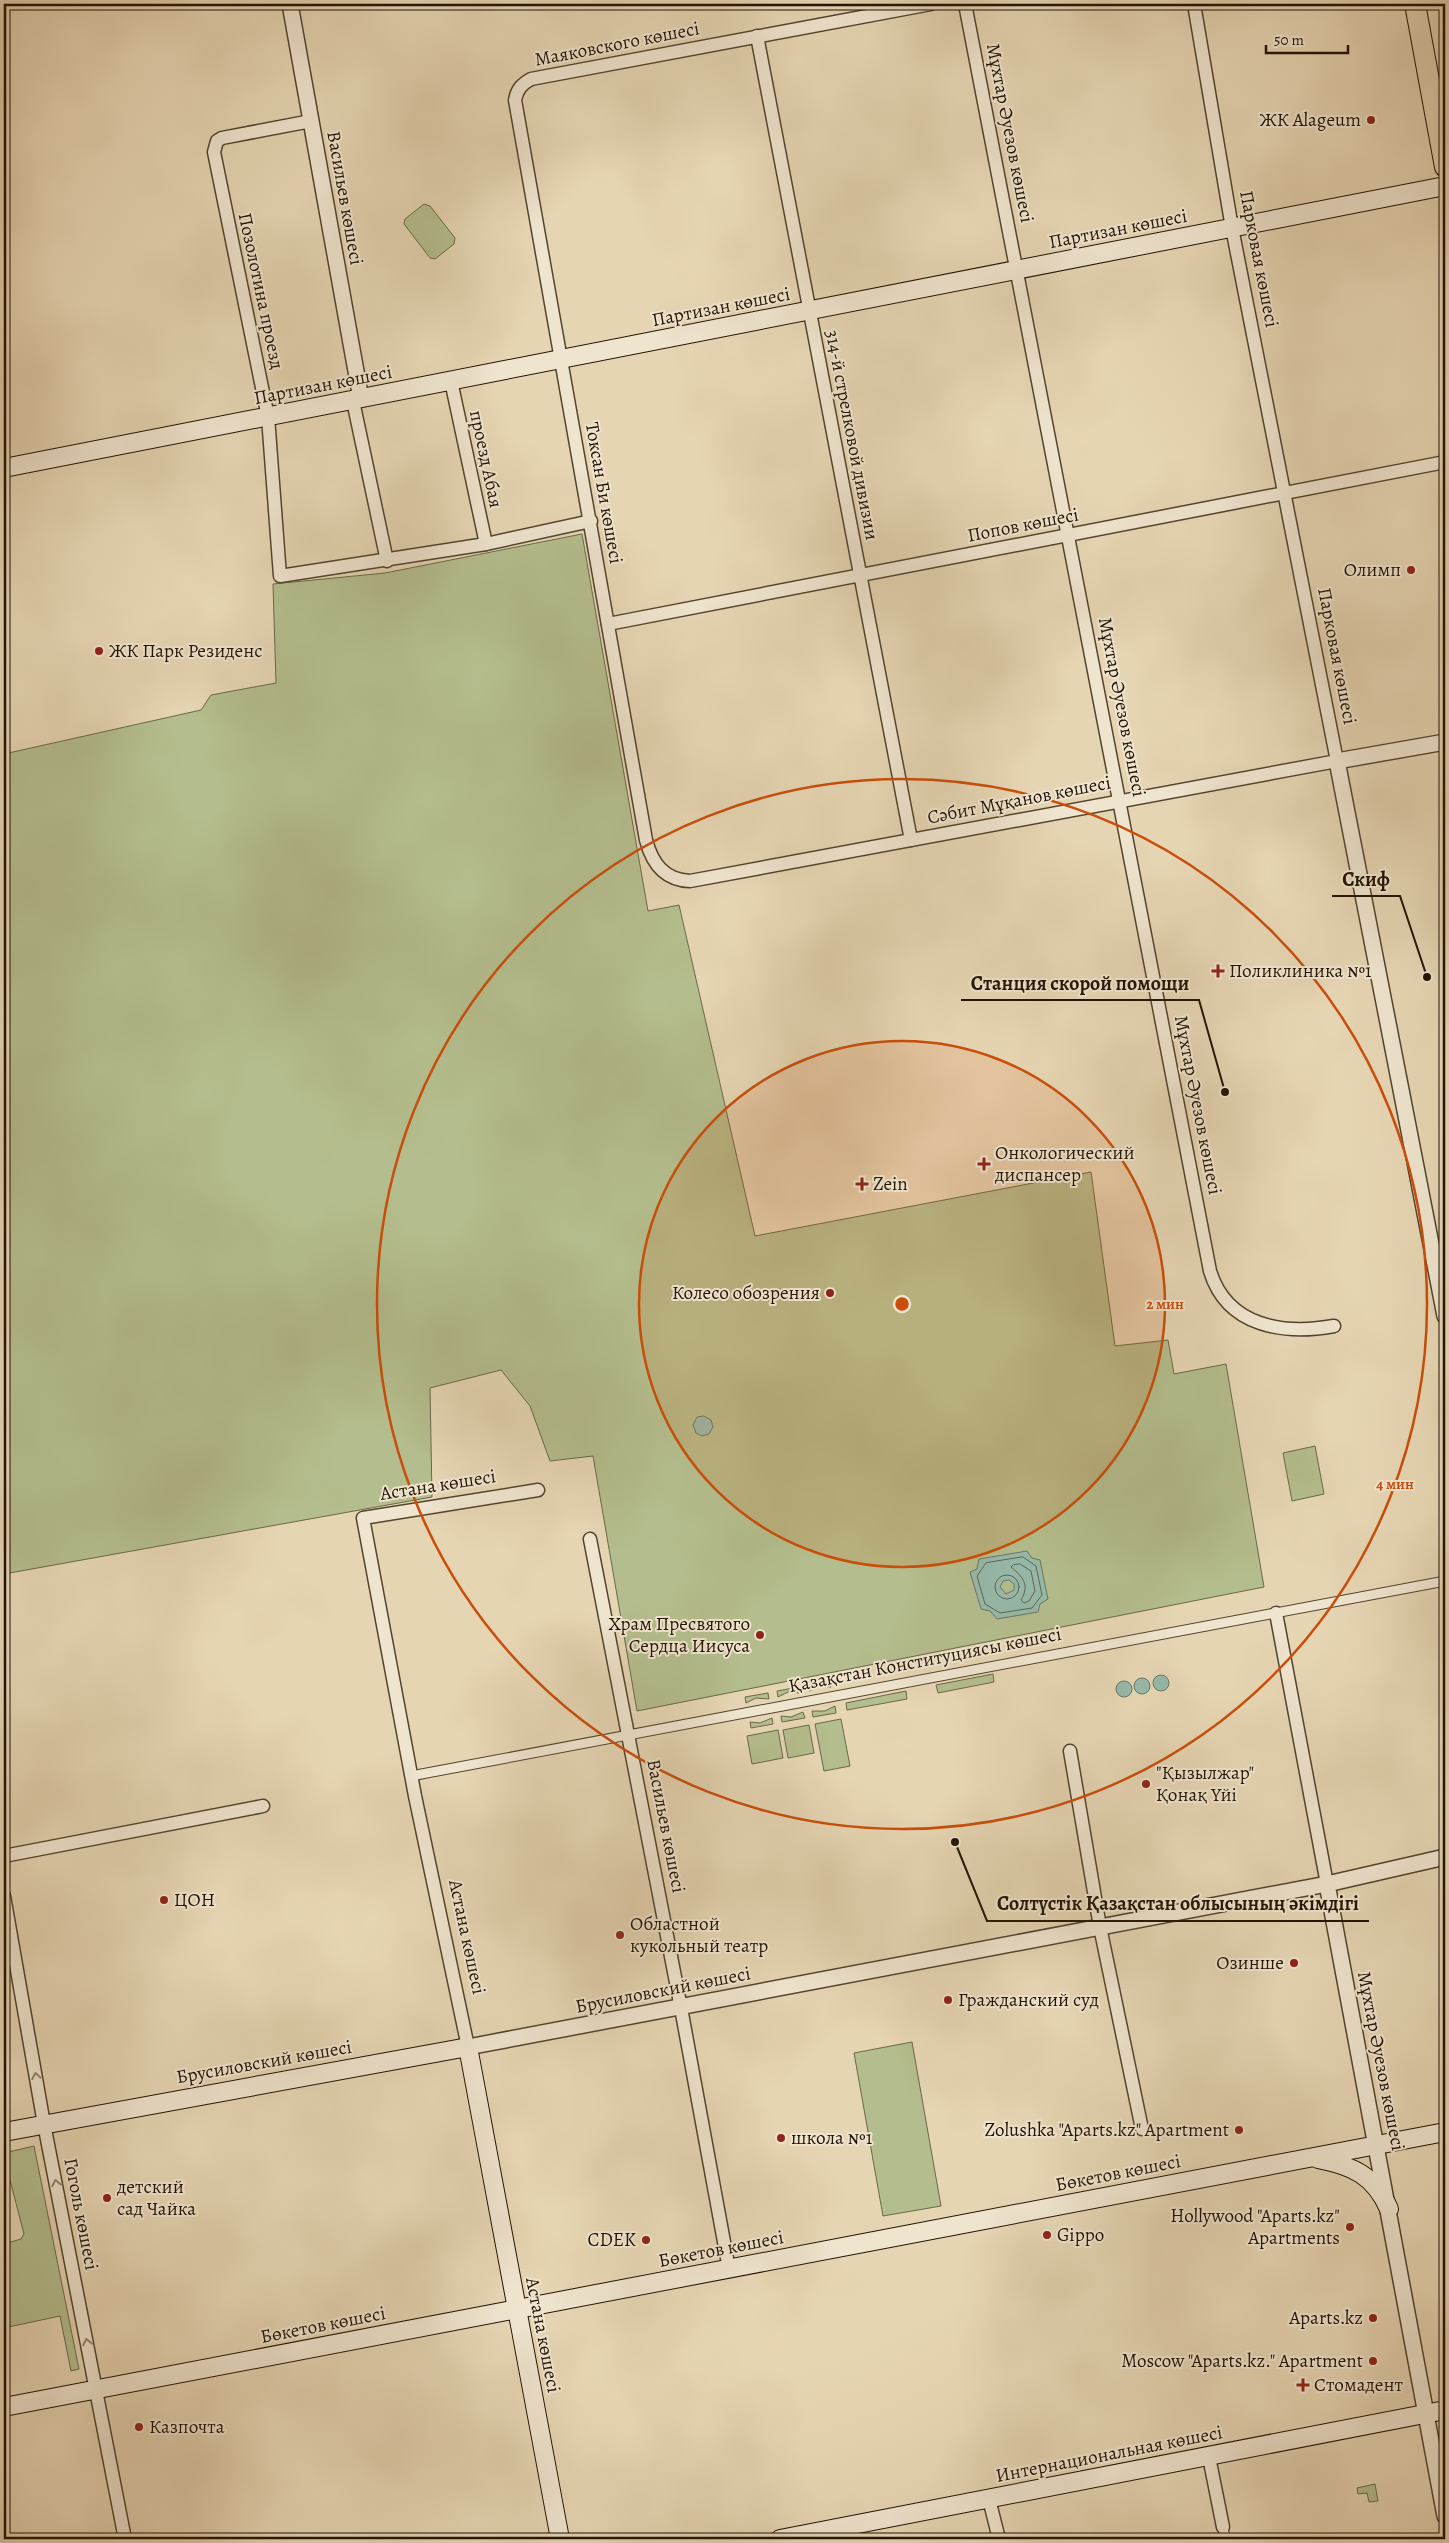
<svg xmlns="http://www.w3.org/2000/svg" width="1449" height="2543" font-family="Alegreya,serif">
  <rect width="100%" height="100%" fill="#e6d5b3"/>
  <filter id="stains"><feTurbulence type="fractalNoise" baseFrequency=".004" numOctaves="4"/><feColorMatrix values="0 0 0 0 .2 0 0 0 0 .09 0 0 0 0 .02 0 0 0 .5 -.17"/></filter>
  <radialGradient id="worn" r=".72"><stop offset=".6" stop-color="#630" stop-opacity="0"/><stop offset="1" stop-color="#630" stop-opacity=".3"/></radialGradient>
  <g fill="#b4bd8d" stroke="#6a6848">
    <path d="M 424,204 L 430,206 L 455,238 L 454,244 L 435,259 L 430,258 L 404,224 L 405,219 Z"/>
    <path d="M 582,534 L 648,911 L 679,905 L 755,1236 L 1091,1172 L 1115,1346 L 1168,1340 L 1174,1374 L 1226,1364 L 1264,1587 L 637,1711 L 593,1456 L 550,1461 L 530,1406 L 501,1370 L 430,1388 L 432,1497 L 4,1574 L 4,754 L 201,710 L 211,695 L 276,683 L 273,584 L 385,573 Z"/>
    <path d="M 1315,1446 L 1324,1494 L 1292,1501 L 1283,1453 Z"/>
    <path d="M 993,1674 L 994,1682 L 938,1693 L 936,1685 Z"/>
    <path d="M 830,1681 L 831,1687 L 819,1686 L 809,1691 L 808,1685 Z"/>
    <path d="M 799,1687 L 800,1693 L 788,1692 L 778,1697 L 777,1691 Z"/>
    <path d="M 906,1691 L 907,1699 L 847,1710 L 846,1703 Z"/>
    <path d="M 768,1693 L 769,1699 L 756,1698 L 746,1703 L 745,1697 Z"/>
    <path d="M 835,1706 L 836,1713 L 813,1717 L 812,1711 L 825,1711 Z"/>
    <path d="M 803,1712 L 805,1718 L 782,1722 L 781,1716 L 791,1717 Z"/>
    <path d="M 772,1718 L 773,1724 L 751,1728 L 750,1722 L 760,1723 Z"/>
    <path d="M 841,1719 L 850,1766 L 824,1771 L 815,1724 Z"/>
    <path d="M 809,1725 L 814,1753 L 788,1758 L 783,1730 Z"/>
    <path d="M 778,1730 L 783,1758 L 752,1764 L 747,1736 Z"/>
    <path d="M 912,2042 L 941,2206 L 883,2216 L 854,2053 Z"/>
    <path d="M 34,2146 L 79,2369 L 71,2371 L 60,2316 L 4,2328 L 4,2244 L 21,2239 L 24,2234 L 10,2180 L 4,2177 L 4,2153 Z"/>
    <path d="M 1375,2484 L 1378,2501 L 1369,2502 L 1367,2493 L 1358,2494 L 1357,2488 Z"/>
  </g>
  <g fill="#97b9a9" stroke="#687766" fill-rule="evenodd">
    <path d="M 704,1416 L 711,1420 L 713,1427 L 709,1434 L 702,1436 L 696,1433 L 693,1425 L 697,1417 Z"/>
    <path d="M 1027,1551 L 1032,1558 L 1040,1560 L 1048,1599 L 1040,1604 L 1038,1612 L 997,1619 L 990,1611 L 981,1609 L 970,1572 L 977,1569 L 979,1559 ZM 1009,1580 L 1014,1584 L 1014,1590 L 1006,1594 L 1000,1587 L 1003,1581 Z"/>
    <circle cx="1161" cy="1683" r="8"/>
    <circle cx="1142" cy="1686" r="8"/>
    <circle cx="1124" cy="1689" r="8"/>
  </g>
  <g fill="none" stroke-linecap="round" stroke-linejoin="round">
    <g stroke="#5c6656" stroke-width="1">
      <path d="M 1023,1557 L 1036,1566 L 1042,1595 L 1032,1608 L 1000,1613 L 985,1604 L 977,1576 L 986,1563 Z"/>
      <path d="M 1020,1564 L 1031,1571 L 1035,1591 L 1029,1601 L 1024,1603 L 1021,1600 C 1030,1585 1023,1577 1011,1567 L 1013,1565 Z"/>
      <circle cx="1007" cy="1587" r="12"/>
    </g>
    <defs>
      <g id="pedestrian">
        <path d="M 411,1776 L 1445,1581"/>
        <path d="M 1223,2527 L 1225,2539"/>
      </g>
      <g id="minor">
        <path d="M 931,4 L 531,79 C 522,84 517,89 515,100 L 646,840 C 652,863 664,880 690,881 L 1337,761 L 1232,228 L 1194,4"/>
        <path d="M 965,4 L 1210,1271 C 1227,1327 1284,1335 1334,1326"/>
        <path d="M 757,36 L 911,840"/>
        <path d="M 311,121 L 222,138 L 217,141 L 214,152 L 268,417 L 280,576 L 486,544 L 591,521"/>
        <path d="M 451,381 L 486,544"/>
        <path d="M 353,401 L 387,561"/>
        <path d="M 608,624 L 1445,462"/>
        <path d="M 590,1539 L 681,2008 L 729,2269"/>
        <path d="M 1276,1613 L 1327,1884"/>
        <path d="M 1070,1751 L 1100,1927 L 1142,2129"/>
        <path d="M 4,1856 L 263,1806"/>
        <path d="M 4,1896 L 44,2124 L 125,2539"/>
        <path d="M 468,2047 L 415,1796 L 363,1518 L 538,1490"/>
        <path d="M 1209,2457 L 1223,2527"/>
        <path d="M 989,2499 L 999,2539"/>
      </g>
      <g id="tertiary">
        <path d="M 290,4 L 361,399"/>
        <path d="M 1445,742 L 1337,761 L 1445,1316"/>
        <path d="M 1327,1884 L 1445,2516"/>
        <path d="M 468,2047 L 1327,1884 L 1445,1857"/>
      </g>
      <g id="secondary">
        <path d="M 4,468 L 1445,186"/>
        <path d="M 4,2132 L 468,2047 L 560,2539"/>
        <path d="M 1318,2159 C 1353,2166 1374,2175 1389,2209"/>
        <path d="M 4,2407 L 1445,2132"/>
        <path d="M 780,2539 L 1445,2410"/>
      </g>
      <path id="primary" d="M 1415,4 L 1445,167"/>
    </defs>
    <use href="#pedestrian" stroke="#52442e" stroke-width="11"/>
    <use href="#minor" stroke="#52442e" stroke-width="15"/>
    <use href="#tertiary" stroke="#52442e" stroke-width="18"/>
    <use href="#secondary" stroke="#211302" stroke-width="20"/>
    <use href="#primary" stroke="#211302" stroke-width="22"/>
    <use href="#pedestrian" stroke="#efe4ce" stroke-width="9"/>
    <use href="#minor" stroke="#efe4ce" stroke-width="12"/>
    <use href="#tertiary" stroke="#efe4ce" stroke-width="15"/>
    <use href="#secondary" stroke="#efe4ce" stroke-width="18"/>
    <use href="#primary" stroke="#e6d5b3" stroke-width="20"/>
  </g>
  <defs><path id="oneway-chevron" d="M-2-3.5L2.5 0L-2 3.5" fill="none" stroke-width="1.6" stroke-linecap="round" stroke-linejoin="round" transform="scale(1.25)"/></defs>
  <g stroke="#928672">
    <use href="#oneway-chevron" transform="translate(36 2076) rotate(-100)"/>
    <use href="#oneway-chevron" transform="translate(56 2183) rotate(-101)"/>
    <use href="#oneway-chevron" transform="translate(87 2342) rotate(-101)"/>
  </g>
  <circle cx="902" cy="1304" r="263" fill="#ca4e0a" fill-opacity=".12"/>
  <g fill="none" stroke="#ca4e0a" stroke-width="2.5">
    <circle cx="902" cy="1304" r="263"/>
    <circle cx="902" cy="1304" r="525"/>
  </g>
  <g fill="#8f2418" stroke="#efe4ce" stroke-width="2">
    <circle cx="1371" cy="120" r="5"/>
    <circle cx="1411" cy="570" r="5"/>
    <circle cx="99" cy="651" r="5"/>
    <path d="M1215.5 963.5h5v5h5v5h-5v5h-5v-5h-5v-5h5z"/>
    <path d="M981.5 1156.5h5v5h5v5h-5v5h-5v-5h-5v-5h5z"/>
    <path d="M859.5 1176.5h5v5h5v5h-5v5h-5v-5h-5v-5h5z"/>
    <circle cx="830" cy="1293" r="5"/>
    <circle cx="760" cy="1635" r="5"/>
    <circle cx="1146" cy="1784" r="5"/>
    <circle cx="164" cy="1900" r="5"/>
    <circle cx="620" cy="1935" r="5"/>
    <circle cx="1294" cy="1963" r="5"/>
    <circle cx="948" cy="2000" r="5"/>
    <circle cx="1239" cy="2130" r="5"/>
    <circle cx="781" cy="2138" r="5"/>
    <circle cx="107" cy="2198" r="5"/>
    <circle cx="1350" cy="2227" r="5"/>
    <circle cx="1047" cy="2235" r="5"/>
    <circle cx="646" cy="2240" r="5"/>
    <circle cx="1373" cy="2318" r="5"/>
    <circle cx="1373" cy="2361" r="5"/>
    <path d="M1300.5 2377.5h5v5h5v5h-5v5h-5v-5h-5v-5h5z"/>
    <circle cx="139" cy="2427" r="5"/>
  </g>
  <g text-anchor="middle" dominant-baseline="central" stroke-width="4" stroke-linejoin="round" paint-order="stroke">
    <g font-size="19" fill="#211302" stroke="#efe4ce">
      <text transform="translate(617 44) rotate(-11)">Маяковского көшесі</text>
      <text transform="translate(1010 133) rotate(79)">Мұхтар Әуезов көшесі</text>
      <text transform="translate(345 198) rotate(80)">Васильев көшесі</text>
      <text transform="translate(1118 229) rotate(-11)">Партизан көшесі</text>
      <text transform="translate(1259 259) rotate(79)">Парковая көшесі</text>
      <text transform="translate(261 291) rotate(78)">Позолотина проезд</text>
      <text transform="translate(721 307) rotate(-11)">Партизан көшесі</text>
      <text transform="translate(323 385) rotate(-11)">Партизан көшесі</text>
      <text transform="translate(852 435) rotate(79)">314-й стрелковой дивизии</text>
      <text transform="translate(486 459) rotate(78)">проезд Абая</text>
      <text transform="translate(604 493) rotate(80)">Токсан Би көшесі</text>
      <text transform="translate(1023 525) rotate(-11)">Попов көшесі</text>
      <text transform="translate(1337 656) rotate(79)">Парковая көшесі</text>
      <text transform="translate(1122 707) rotate(79)">Мұхтар Әуезов көшесі</text>
      <text transform="translate(1019 800) rotate(-11)">Сәбит Мұқанов көшесі</text>
      <text transform="translate(1198 1105) rotate(79)">Мұхтар Әуезов көшесі</text>
      <text transform="translate(438 1485) rotate(-9)">Астана көшесі</text>
      <text transform="translate(925 1660) rotate(-11)">Қазақстан Конституциясы көшесі</text>
      <text transform="translate(666 1826) rotate(79)">Васильев көшесі</text>
      <text transform="translate(467 1937) rotate(78)">Астана көшесі</text>
      <text transform="translate(663 1990) rotate(-11)">Брусиловский көшесі</text>
      <text transform="translate(1381 2061) rotate(79)">Мұхтар Әуезов көшесі</text>
      <text transform="translate(264 2062) rotate(-10)">Брусиловский көшесі</text>
      <text transform="translate(1118 2173) rotate(-11)">Бөкетов көшесі</text>
      <text transform="translate(81 2214) rotate(79)">Гоголь көшесі</text>
      <text transform="translate(721 2249) rotate(-11)">Бөкетов көшесі</text>
      <text transform="translate(323 2325) rotate(-11)">Бөкетов көшесі</text>
      <text transform="translate(543 2335) rotate(79)">Астана көшесі</text>
      <text transform="translate(1109 2454) rotate(-11)">Интернациональная көшесі</text>
    </g>
    <g font-size="19" fill="#211302" stroke="#efe4ce" text-anchor="start">
      <text x="1361" y="120" text-anchor="end">ЖК Alageum</text>
      <text x="1401" y="570" text-anchor="end">Олимп</text>
      <text x="109" y="651">ЖК Парк Резиденс</text>
      <text x="1229" y="971">Поликлиника №1</text>
      <text x="995" y="1153">Онкологический<tspan x="995" dy="22">диспансер</tspan></text>
      <text x="873" y="1184">Zein</text>
      <text x="820" y="1293" text-anchor="end">Колесо обозрения</text>
      <text x="750" y="1624" text-anchor="end">Храм Пресвятого<tspan x="750" dy="22">Сердца Иисуса</tspan></text>
      <text x="1156" y="1773">"Қызылжар"<tspan x="1156" dy="22">Қонақ Үйі</tspan></text>
      <text x="174" y="1900">ЦОН</text>
      <text x="630" y="1924">Областной<tspan x="630" dy="22">кукольный театр</tspan></text>
      <text x="1284" y="1963" text-anchor="end">Озинше</text>
      <text x="958" y="2000">Гражданский суд</text>
      <text x="1229" y="2130" text-anchor="end">Zolushka "Aparts.kz" Apartment</text>
      <text x="791" y="2138">школа №1</text>
      <text x="117" y="2187">детский<tspan x="117" dy="22">сад Чайка</tspan></text>
      <text x="1340" y="2216" text-anchor="end">Hollywood "Aparts.kz"<tspan x="1340" dy="22">Apartments</tspan></text>
      <text x="1057" y="2235">Gippo</text>
      <text x="636" y="2240" text-anchor="end">CDEK</text>
      <text x="1363" y="2318" text-anchor="end">Aparts.kz</text>
      <text x="1363" y="2361" text-anchor="end">Moscow "Aparts.kz." Apartment</text>
      <text x="1314" y="2385">Стомадент</text>
      <text x="149" y="2427">Казпочта</text>
    </g>
  </g>
  <circle cx="902" cy="1304" r="8" fill="#ca4e0a" stroke="#efe4ce" stroke-width="2.5"/>
  <g font-size="15" text-anchor="middle" font-weight="bold" fill="#ca4e0a" stroke="#efe4ce" stroke-width="4" stroke-linejoin="round" paint-order="stroke">
    <text x="1165" y="1309">2 мин</text>
    <text x="1395" y="1489">4 мин</text>
  </g>
  <path fill="none" stroke="#211302" stroke-width="2" d="M1427 977L1400 896H1332M1225 1092L1199 1000H961M955 1842L987 1921H1369"/>
  <g fill="#211302" stroke="#efe4ce" stroke-width="2">
    <circle cx="1427" cy="977" r="5"/>
    <circle cx="1225" cy="1092" r="5"/>
    <circle cx="955" cy="1842" r="5"/>
  </g>
  <g font-size="20" text-anchor="middle" font-weight="bold" fill="#211302" stroke="#efe4ce" stroke-width="4" stroke-linejoin="round" paint-order="stroke">
    <text x="1366" y="886">Скиф</text>
    <text x="1080" y="990">Станция скорой помощи</text>
    <text x="1178" y="1910">Солтүстік Қазақстан облысының әкімдігі</text>
  </g>
  <rect width="1449" height="2543" fill="none" stroke="#e6d5b3" stroke-width="20"/>
  <rect x="5" y="5" width="1439" height="2533" fill="none" stroke="#211302" stroke-width="2.5"/>
  <rect x="10" y="10" width="1429" height="2523" fill="none" stroke="#211302"/>
  <path d="M1266 45v8h82v-8" fill="none" stroke="#211302" stroke-width="2.5"/>
  <text x="1274" y="45" font-size="15" fill="#211302" stroke="#efe4ce" stroke-width="4" paint-order="stroke">50 m</text>
  <rect width="100%" height="100%" filter="url(#stains)"/>
  <rect width="100%" height="100%" fill="url(#worn)"/>
</svg>
